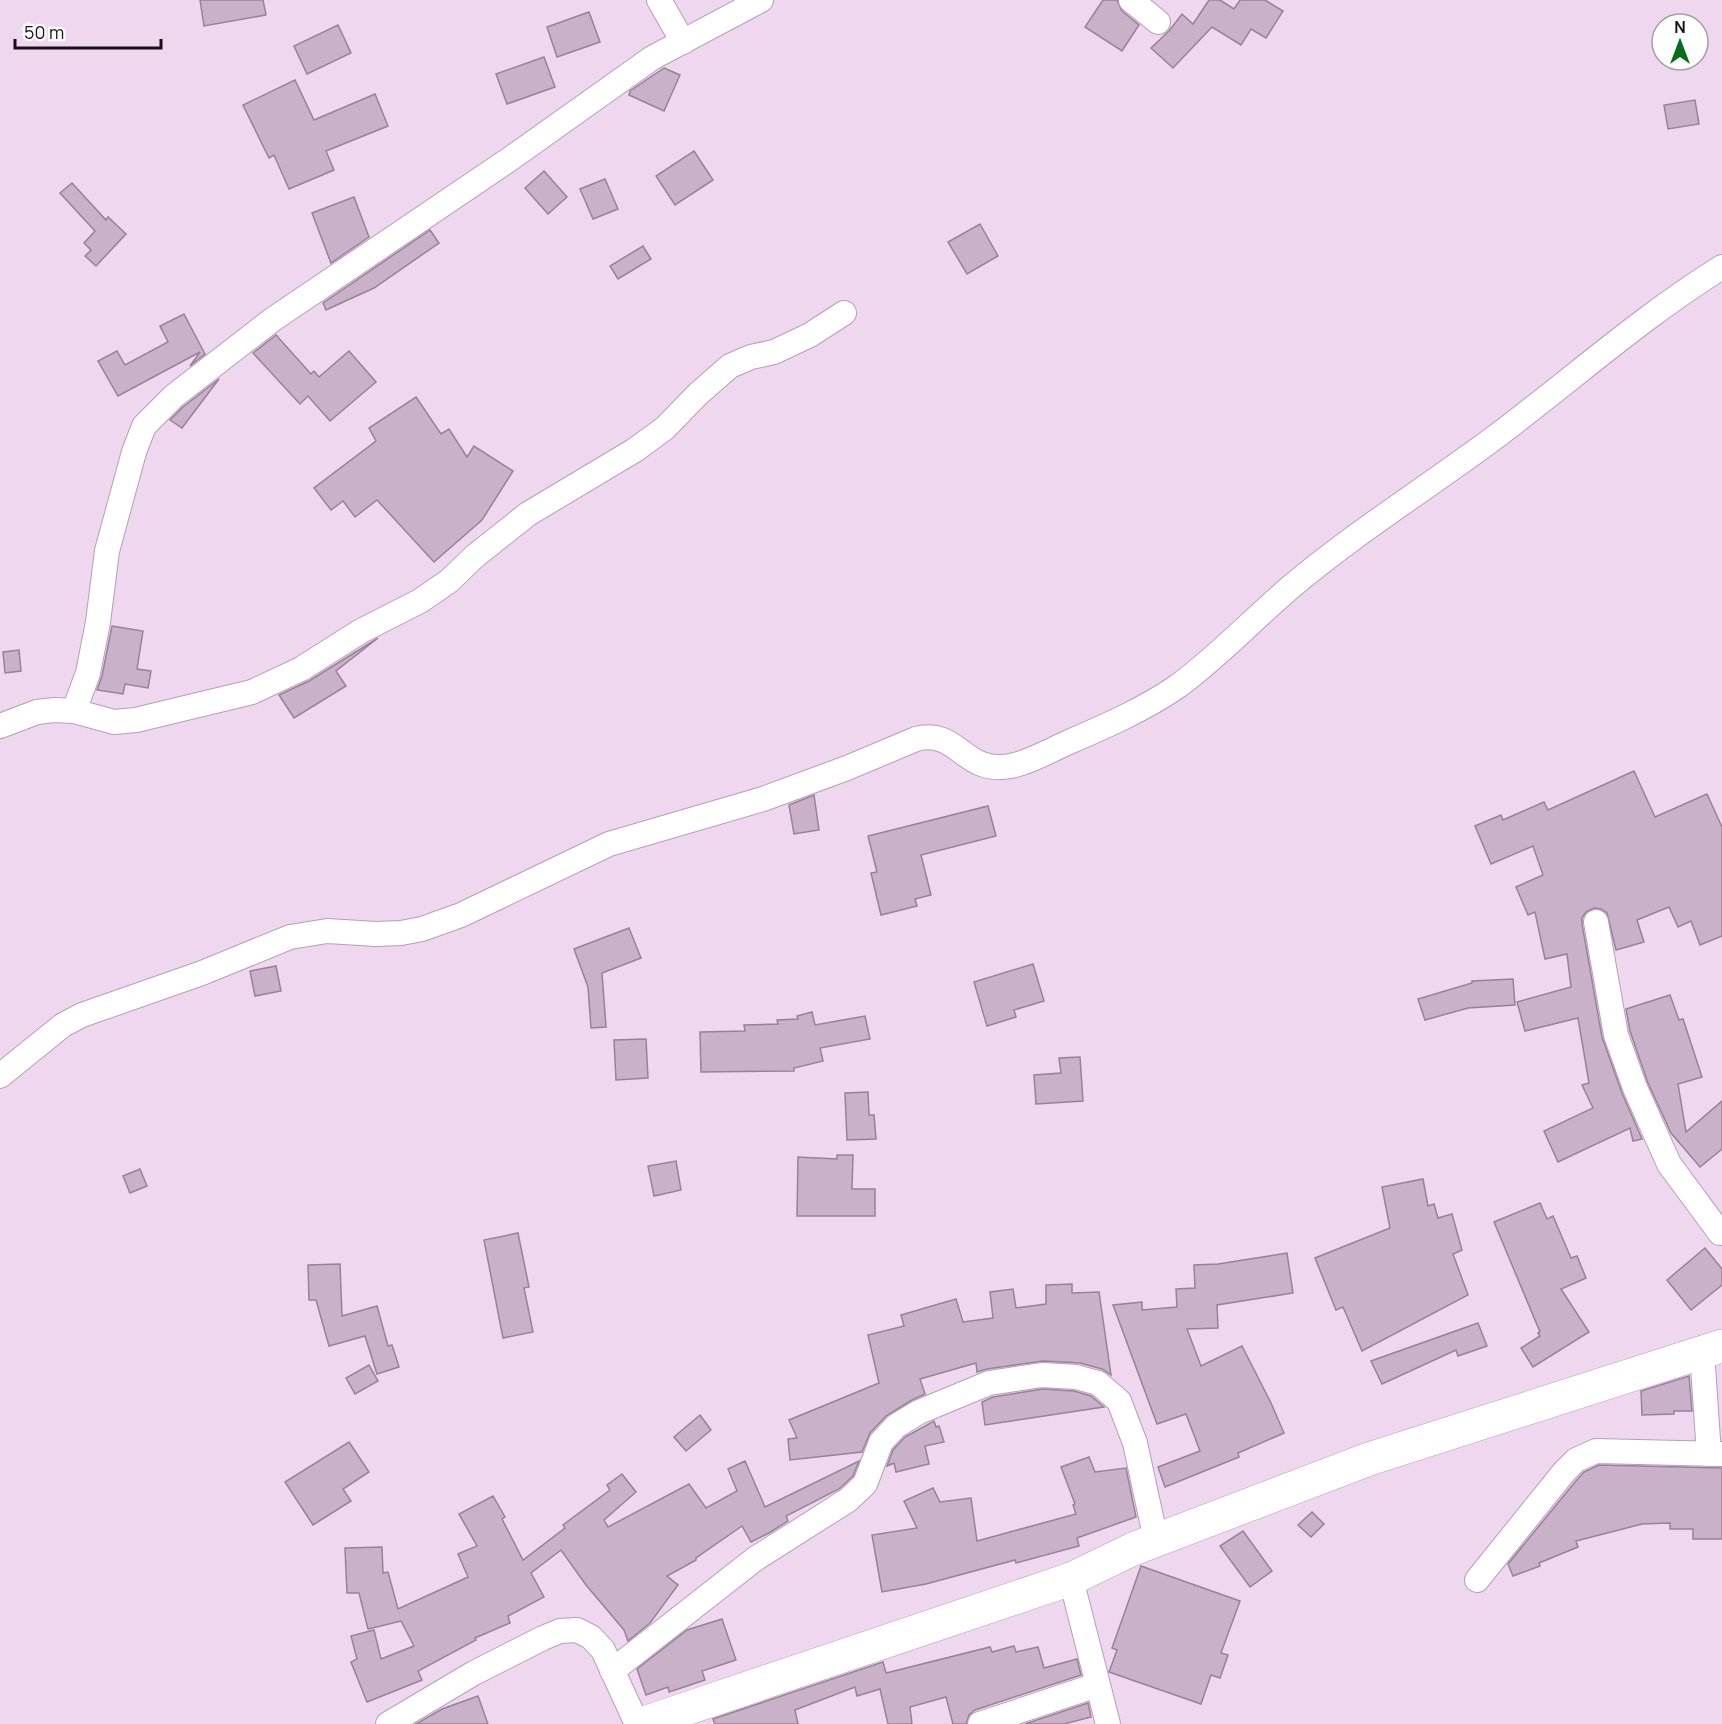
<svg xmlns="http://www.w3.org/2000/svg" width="1722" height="1724" font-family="Manrope,sans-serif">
  <rect width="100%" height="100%" fill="#efd7f0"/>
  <g fill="#c9b1ca" stroke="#988199" stroke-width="1.5">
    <path d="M 200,0 L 263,0 L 266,15 L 204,26 Z"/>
    <path d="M 1103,0 L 1117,0 L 1122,11 L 1139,25 L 1122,51 L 1085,27 Z"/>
    <path d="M 1209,0 L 1220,0 L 1234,9 L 1240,0 L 1265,0 L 1283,11 L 1266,38 L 1251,29 L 1241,45 L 1212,27 L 1173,68 L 1151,48 L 1169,31 L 1182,14 L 1193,24 Z"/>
    <path d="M 589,12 L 600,42 L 557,57 L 547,27 Z"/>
    <path d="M 338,25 L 351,53 L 307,74 L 294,46 Z"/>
    <path d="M 544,57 L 555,87 L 507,104 L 496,74 Z"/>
    <path d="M 664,68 L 680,75 L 664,111 L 629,95 L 630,91 Z"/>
    <path d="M 295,80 L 314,120 L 375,94 L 388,126 L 326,151 L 334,170 L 289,189 L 274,155 L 269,158 L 243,105 Z"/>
    <path d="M 1695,100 L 1699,124 L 1668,129 L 1664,105 Z"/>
    <path d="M 694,151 L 713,180 L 675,205 L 656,176 Z"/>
    <path d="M 544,171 L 567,197 L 548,214 L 525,188 Z"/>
    <path d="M 605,179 L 618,209 L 593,219 L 580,189 Z"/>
    <path d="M 72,183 L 106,220 L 108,217 L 126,234 L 96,266 L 85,256 L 91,250 L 84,243 L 95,231 L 60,193 Z"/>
    <path d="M 354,197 L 369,237 L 331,263 L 312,213 Z"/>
    <path d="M 980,224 L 998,256 L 967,274 L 948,242 Z"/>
    <path d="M 430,230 L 439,243 L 374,288 L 326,310 L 323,303 Z"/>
    <path d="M 643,246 L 651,259 L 618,279 L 610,266 Z"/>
    <path d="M 184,314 L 205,354 L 190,366 L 200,352 L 118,396 L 98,361 L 117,351 L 125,365 L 168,342 L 160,326 Z"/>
    <path d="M 276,335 L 311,374 L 314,371 L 319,377 L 349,351 L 376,382 L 330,421 L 308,396 L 300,404 L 253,353 Z"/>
    <path d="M 219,379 L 182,428 L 170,420 L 183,407 Z"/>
    <path d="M 416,397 L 441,434 L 449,429 L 467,457 L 474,446 L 513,471 L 482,520 L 434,562 L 377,500 L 355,517 L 343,501 L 331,510 L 314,488 L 376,441 L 369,428 Z"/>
    <path d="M 112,626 L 143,631 L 137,669 L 151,671 L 148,688 L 125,684 L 123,694 L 97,690 L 102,676 Z"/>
    <path d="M 378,638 L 336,671 L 346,686 L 294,718 L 279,695 L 309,681 Z"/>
    <path d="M 19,650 L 21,671 L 5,673 L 3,652 Z"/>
    <path d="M 1634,771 L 1655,817 L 1707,794 L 1722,827 L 1722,936 L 1700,945 L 1691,921 L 1678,927 L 1669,907 L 1637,920 L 1644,942 L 1616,950 L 1607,913 L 1601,909 L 1594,908 L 1586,912 L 1582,918 L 1582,924 L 1602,1037 L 1622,1093 L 1642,1139 L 1633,1141 L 1630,1128 L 1558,1162 L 1544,1131 L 1593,1108 L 1582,1085 L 1589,1083 L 1578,1018 L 1525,1031 L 1517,1002 L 1571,987 L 1567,954 L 1545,959 L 1535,912 L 1528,915 L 1516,887 L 1543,875 L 1533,846 L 1491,864 L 1475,826 L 1501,815 L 1503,820 L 1544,802 L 1548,810 Z"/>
    <path d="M 814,795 L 819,830 L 794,834 L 789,805 Z"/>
    <path d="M 988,806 L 996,836 L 921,855 L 931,895 L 915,899 L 917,906 L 881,915 L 871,873 L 877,872 L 868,836 Z"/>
    <path d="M 629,928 L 641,958 L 602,973 L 606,1027 L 591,1028 L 588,987 L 574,949 Z"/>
    <path d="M 1033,964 L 1044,1001 L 1014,1010 L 1016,1017 L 987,1026 L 974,982 Z"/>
    <path d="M 276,966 L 281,991 L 255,996 L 250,971 Z"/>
    <path d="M 1513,979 L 1515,1005 L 1468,1008 L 1425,1020 L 1418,999 L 1472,983 L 1472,981 Z"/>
    <path d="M 1670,995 L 1679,1020 L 1683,1019 L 1702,1077 L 1678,1084 L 1686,1132 L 1722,1101 L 1722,1149 L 1700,1167 L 1671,1133 L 1648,1083 L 1630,1031 L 1626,1009 Z"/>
    <path d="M 812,1012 L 815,1025 L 865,1016 L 870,1039 L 820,1048 L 823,1061 L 794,1068 L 794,1071 L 701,1072 L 700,1032 L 745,1031 L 744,1025 L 778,1024 L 777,1020 L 798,1019 L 797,1016 Z"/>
    <path d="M 646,1039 L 648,1078 L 616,1080 L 614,1040 Z"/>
    <path d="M 1080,1057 L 1083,1101 L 1036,1104 L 1034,1075 L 1061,1073 L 1059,1058 Z"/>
    <path d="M 868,1092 L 869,1115 L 874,1115 L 876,1139 L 847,1140 L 845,1093 Z"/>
    <path d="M 837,1155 L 853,1155 L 852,1189 L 875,1189 L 875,1216 L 797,1216 L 798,1157 L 837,1159 Z"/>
    <path d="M 676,1161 L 681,1190 L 654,1196 L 648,1166 Z"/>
    <path d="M 140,1169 L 147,1186 L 130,1193 L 123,1176 Z"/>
    <path d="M 1423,1179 L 1428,1206 L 1434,1204 L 1438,1218 L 1452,1214 L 1462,1250 L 1453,1254 L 1468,1295 L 1362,1351 L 1343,1307 L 1336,1310 L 1315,1258 L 1390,1228 L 1382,1187 Z"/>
    <path d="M 1540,1203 L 1547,1219 L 1553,1216 L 1571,1258 L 1577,1256 L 1586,1278 L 1561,1289 L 1589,1332 L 1533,1367 L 1521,1348 L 1540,1336 L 1538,1333 L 1540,1332 L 1494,1222 Z"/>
    <path d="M 518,1233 L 529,1287 L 524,1288 L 533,1332 L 503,1338 L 484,1240 Z"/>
    <path d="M 1705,1248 L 1722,1269 L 1722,1285 L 1691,1310 L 1667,1280 Z"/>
    <path d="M 1287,1253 L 1293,1293 L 1217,1305 L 1218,1328 L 1187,1329 L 1201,1366 L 1242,1346 L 1271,1403 L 1284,1433 L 1238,1453 L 1239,1457 L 1165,1487 L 1158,1467 L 1200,1451 L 1186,1414 L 1157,1424 L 1113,1305 L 1142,1302 L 1142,1310 L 1177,1307 L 1176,1289 L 1195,1288 L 1194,1265 L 1218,1264 Z"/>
    <path d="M 340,1264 L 342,1316 L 377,1306 L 388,1346 L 392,1345 L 399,1367 L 377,1374 L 365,1336 L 329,1346 L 316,1300 L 309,1300 L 308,1265 Z"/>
    <path d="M 1072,1284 L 1072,1293 L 1099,1292 L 1111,1375 L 1102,1369 L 1080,1363 L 1043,1361 L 987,1369 L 977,1372 L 976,1363 L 920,1379 L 925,1394 L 912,1400 L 886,1416 L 870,1433 L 862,1452 L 790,1460 L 788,1439 L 797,1438 L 789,1420 L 879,1383 L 868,1335 L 904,1326 L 901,1315 L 956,1299 L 963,1322 L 993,1318 L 990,1292 L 1013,1289 L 1016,1308 L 1046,1304 L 1046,1285 Z"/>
    <path d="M 1478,1323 L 1487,1346 L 1458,1356 L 1456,1350 L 1382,1384 L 1371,1361 Z"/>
    <path d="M 369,1365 L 378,1381 L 355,1394 L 346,1378 Z"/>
    <path d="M 1689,1376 L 1692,1411 L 1674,1411 L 1674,1414 L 1642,1415 L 1641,1391 Z"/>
    <path d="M 1043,1389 L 1074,1391 L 1091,1396 L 1104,1407 L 985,1425 L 982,1402 L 993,1397 Z"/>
    <path d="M 700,1415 L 711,1430 L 686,1451 L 674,1437 Z"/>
    <path d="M 934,1421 L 936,1427 L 939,1426 L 944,1442 L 925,1446 L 929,1464 L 896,1472 L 894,1463 L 887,1466 L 893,1450 L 905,1437 Z"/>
    <path d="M 349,1442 L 369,1472 L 343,1489 L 351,1501 L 313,1525 L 285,1482 Z"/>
    <path d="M 1089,1457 L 1095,1472 L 1126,1468 L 1136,1517 L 1077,1538 L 1079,1546 L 1016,1563 L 1015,1560 L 926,1584 L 882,1592 L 872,1535 L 917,1528 L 904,1501 L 933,1488 L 940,1502 L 971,1498 L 977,1541 L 1076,1514 L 1073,1505 L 1075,1504 L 1061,1467 Z"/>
    <path d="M 745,1461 L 765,1507 L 859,1461 L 853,1476 L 839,1489 L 786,1516 L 788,1521 L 769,1533 L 751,1542 L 742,1526 L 696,1558 L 696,1560 L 667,1576 L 678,1585 L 650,1623 L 628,1641 L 624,1630 L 586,1585 L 561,1550 L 531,1573 L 544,1597 L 508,1616 L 510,1623 L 475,1638 L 476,1640 L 418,1671 L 422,1680 L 367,1702 L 351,1662 L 357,1659 L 351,1636 L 374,1630 L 381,1659 L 414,1646 L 401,1621 L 368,1629 L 359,1593 L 347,1593 L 345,1548 L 382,1547 L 383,1573 L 388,1572 L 398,1609 L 468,1577 L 458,1554 L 477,1546 L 459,1514 L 493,1496 L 505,1517 L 502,1519 L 523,1560 L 565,1528 L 563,1525 L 610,1490 L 607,1485 L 622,1474 L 636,1492 L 604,1520 L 608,1527 L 689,1484 L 706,1508 L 737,1491 L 728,1469 Z"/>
    <path d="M 1599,1465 L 1722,1468 L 1722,1539 L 1693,1539 L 1693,1529 L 1670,1529 L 1670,1523 L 1642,1524 L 1576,1541 L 1578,1547 L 1539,1563 L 1540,1566 L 1513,1576 L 1508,1564 L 1575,1482 L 1584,1472 Z"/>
    <path d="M 1312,1512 L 1324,1524 L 1311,1537 L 1298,1525 Z"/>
    <path d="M 1243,1531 L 1272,1571 L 1250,1587 L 1220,1546 Z"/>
    <path d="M 1141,1566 L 1240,1601 L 1221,1653 L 1228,1655 L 1220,1678 L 1211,1675 L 1201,1704 L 1109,1672 L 1117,1650 L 1112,1648 Z"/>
    <path d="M 722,1619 L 736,1660 L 702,1671 L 705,1680 L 669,1692 L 668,1687 L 646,1695 L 637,1669 L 687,1630 Z"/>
    <path d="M 1014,1646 L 1016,1652 L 1038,1647 L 1044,1668 L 1077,1659 L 1081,1675 L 975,1710 L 969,1715 L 966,1724 L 953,1724 L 946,1697 L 910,1707 L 912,1724 L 888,1724 L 880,1689 L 857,1696 L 855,1687 L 795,1710 L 798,1724 L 715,1724 L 713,1719 L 883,1662 L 886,1673 L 990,1647 L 992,1652 Z"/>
    <path d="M 478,1696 L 488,1724 L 416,1724 L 442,1709 Z"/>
    <path d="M 1088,1703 L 1091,1717 L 1064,1724 L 1025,1724 Z"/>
  </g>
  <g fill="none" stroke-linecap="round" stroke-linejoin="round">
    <defs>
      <g id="minor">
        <path d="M 659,0 L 683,42"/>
        <path d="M 1131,0 L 1158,22"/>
        <path d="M 74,711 L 88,673 L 98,622 L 107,551 L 134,452 L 144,426 L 174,396 L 272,320 L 510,159 L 652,58 L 761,0"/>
        <path d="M 0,726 L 37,712 L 55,710 L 74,711 L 114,722 L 136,720 L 252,692 L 301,669 L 361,631 L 420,601 L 449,581 L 475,556 L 528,514 L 635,450 L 665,428 L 698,394 L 730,366 L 751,357 L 774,352 L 810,335 L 844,313"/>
        <path d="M 1596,922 L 1616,1035 L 1635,1088 L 1669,1164 L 1720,1233"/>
        <path d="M 0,1076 L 63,1025 L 82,1015 L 202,973 L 290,937 L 327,931 L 376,934 L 401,933 L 422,929 L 461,915 L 609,844 L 763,799 L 847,768 L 916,739 C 959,728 963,775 1010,766 C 1026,764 1053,749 1069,742 C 1106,726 1145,709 1178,686 C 1219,656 1254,618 1292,586 C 1355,533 1425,489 1490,441 C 1568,383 1640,318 1722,267"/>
        <path d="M 1702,1352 L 1709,1454"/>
        <path d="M 1071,1579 L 1108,1724"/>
        <path d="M 1477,1580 L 1564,1472 L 1576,1460 L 1596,1451 L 1722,1454"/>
        <path d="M 612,1671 L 755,1559 L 848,1500 L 865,1484 L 881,1442 L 896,1426 L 919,1412 L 989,1383 L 1042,1375 L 1076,1377 L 1098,1383 L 1119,1401 L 1135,1443 L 1156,1540"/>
        <path d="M 388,1724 L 474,1673 L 543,1638 L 560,1631 L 577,1630 L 591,1637 L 603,1650 L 637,1724"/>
        <path d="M 980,1724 L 1097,1685"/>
      </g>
      <path id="secondary" d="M 641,1724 L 1071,1579 L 1133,1549 L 1369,1459 L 1722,1346"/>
    </defs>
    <use href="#minor" stroke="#b69fb7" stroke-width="26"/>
    <use href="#secondary" stroke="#b69fb7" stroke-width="34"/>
    <use href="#minor" stroke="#fff" stroke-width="24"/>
    <use href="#secondary" stroke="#fff" stroke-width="33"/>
  </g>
  <g transform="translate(1680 42)"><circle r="28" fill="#ffffff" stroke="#a39fa3" stroke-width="1.5"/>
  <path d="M0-4.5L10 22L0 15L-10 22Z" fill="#076d1c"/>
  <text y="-9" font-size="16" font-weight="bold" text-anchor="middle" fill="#181019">N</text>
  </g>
  <path d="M15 39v9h146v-9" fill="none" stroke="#181019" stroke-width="3"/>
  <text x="24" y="39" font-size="18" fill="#181019" stroke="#ffffff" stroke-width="4.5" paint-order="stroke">50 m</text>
</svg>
